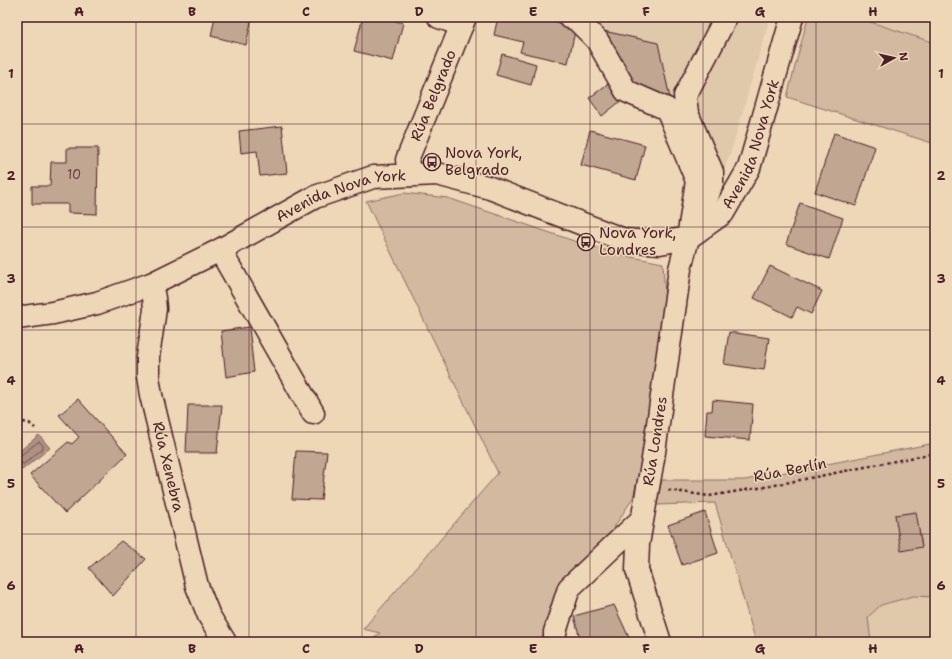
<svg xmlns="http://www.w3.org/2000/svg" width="952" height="659" font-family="'Shantell Sans',sans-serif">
  <rect width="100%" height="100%" fill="#edd7b6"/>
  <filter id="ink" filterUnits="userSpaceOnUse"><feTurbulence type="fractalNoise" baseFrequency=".025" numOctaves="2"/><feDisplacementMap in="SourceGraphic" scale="8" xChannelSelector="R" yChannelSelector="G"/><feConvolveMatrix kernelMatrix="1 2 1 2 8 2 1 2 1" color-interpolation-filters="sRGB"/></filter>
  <g filter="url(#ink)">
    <g fill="#e0c8ab">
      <path d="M 580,17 L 770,17 L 732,148 L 724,170 L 712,172 L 630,88 Z"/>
      <path d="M 855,17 L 935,17 L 935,43 Z"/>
      <path d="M 913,596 L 935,597 L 935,642 L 871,642 L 868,617 L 881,605 Z"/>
    </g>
    <g fill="#d2b9a0" stroke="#8e6c66">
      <path d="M 808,17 L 855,17 L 935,43 L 935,144 L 787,97 Z"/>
      <path d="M 404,193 L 448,198 L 580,243 L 626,256 L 663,263 L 665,295 L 651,420 L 633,498 L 611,532 L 570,571 L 552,606 L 541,642 L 369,642 L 380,633 L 363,629 L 498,473 L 366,201 Z"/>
      <path d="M 935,443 L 935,597 L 913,596 L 881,605 L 868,617 L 871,642 L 756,642 L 715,503 L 656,505 L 662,480 L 745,480 Z"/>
    </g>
    <path fill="#ae9181" stroke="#86635f" d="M 39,435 L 50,448 L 22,470 L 17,464 L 17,453 Z"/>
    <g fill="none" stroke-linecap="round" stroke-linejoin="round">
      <path stroke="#724d4d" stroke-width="1" d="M 17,456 L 21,455 L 38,442 L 40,442 L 43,446 L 43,448 L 24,464 L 17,462"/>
    </g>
    <g fill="#c1a691" stroke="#4a1f2b">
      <path d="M 215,17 L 252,17 L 246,45 L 211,36 Z"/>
      <path d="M 363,17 L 382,17 L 403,23 L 393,61 L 354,51 Z"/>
      <path d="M 498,17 L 537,17 L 576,27 L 568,63 L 520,52 L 523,42 L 494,35 Z"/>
      <path d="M 599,30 L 658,43 L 670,98 L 628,80 Z"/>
      <path d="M 502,54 L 536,64 L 531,85 L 496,75 Z"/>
      <path d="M 609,83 L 622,100 L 602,116 L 589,98 Z"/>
      <path d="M 282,126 L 287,173 L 260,176 L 257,151 L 241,153 L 239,131 Z"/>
      <path d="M 590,130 L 645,145 L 636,180 L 581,165 Z"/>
      <path d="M 834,133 L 875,147 L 856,206 L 815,192 Z"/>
      <path d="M 67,148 L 98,148 L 97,214 L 68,213 L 68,204 L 32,204 L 32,186 L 50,186 L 51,162 L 67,162 Z"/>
      <path d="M 800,203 L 843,218 L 829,259 L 786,244 Z"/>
      <path d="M 770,266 L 822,291 L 811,314 L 797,307 L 792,317 L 754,298 Z"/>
      <path d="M 249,327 L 254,372 L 226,377 L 221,331 Z"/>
      <path d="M 729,332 L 769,338 L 764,370 L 724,364 Z"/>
      <path d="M 78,399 L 127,454 L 65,513 L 30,475 L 68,442 L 72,444 L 79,437 L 59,415 Z"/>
      <path d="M 713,400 L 753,404 L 750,440 L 705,436 L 707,411 L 712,411 Z"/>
      <path d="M 188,405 L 222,405 L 217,453 L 186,453 Z"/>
      <path d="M 296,451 L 327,452 L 321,500 L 292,499 Z"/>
      <path d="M 705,512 L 718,553 L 682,565 L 668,525 Z"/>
      <path d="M 916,512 L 922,547 L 901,551 L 895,515 Z"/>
      <path d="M 121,541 L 146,559 L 113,596 L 89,568 Z"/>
      <path d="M 614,605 L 631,642 L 581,642 L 574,616 Z"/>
    </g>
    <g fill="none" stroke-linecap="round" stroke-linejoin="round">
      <defs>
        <g id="minor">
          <path d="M 439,17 L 462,25"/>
          <path d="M 569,17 L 576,19 L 597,40 L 626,91 L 667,109 L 697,181 L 688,238 L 680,269 L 653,459 L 638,544 L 637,570 L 660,642"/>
          <path id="s1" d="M 410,175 L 407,160 L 465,17"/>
          <path d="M 704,215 L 702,212 L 712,183 L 712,172 L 687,113 L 685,96 L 726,17"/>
          <path d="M 220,250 L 313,413"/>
          <path id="s2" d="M 151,284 L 154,298 L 155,309 L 148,357 L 148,377 L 151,395 L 197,586 L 209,616 L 225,642"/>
          <path d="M 555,642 L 555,632 L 569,588 L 642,519"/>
        </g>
        <g id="major">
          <path id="s3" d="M 17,318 L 53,313 L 97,303 L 151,284 L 220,250 L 315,197 L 373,177 L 437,174 L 490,188 L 624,240 L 660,243 L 688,238 L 723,213 L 749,168 L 792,17"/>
        </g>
      </defs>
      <use href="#minor" stroke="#4a1f2b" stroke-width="25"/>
      <use href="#major" stroke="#4a1f2b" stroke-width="25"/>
      <g stroke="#4a1f2b" stroke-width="2.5" stroke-dasharray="3 3" stroke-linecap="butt">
        <path d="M 17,421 L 29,423 L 35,428"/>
        <path d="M 668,490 L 709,496 L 770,486 L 935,453"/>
      </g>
      <use href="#minor" stroke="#edd7b6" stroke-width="22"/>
      <use href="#major" stroke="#edd7b6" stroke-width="22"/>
    </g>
  </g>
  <path fill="none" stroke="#4a1f2b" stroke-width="1" stroke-opacity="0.55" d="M 136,17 L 136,642M 249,17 L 249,642M 362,17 L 362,642M 476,17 L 476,642M 590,17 L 590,642M 703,17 L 703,642M 816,17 L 816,642M 17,124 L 935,124M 17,227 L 935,227M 17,330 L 935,330M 17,432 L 935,432M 17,534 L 935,534"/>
  <defs>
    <symbol id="bus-ring" viewBox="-11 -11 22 22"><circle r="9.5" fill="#edd7b6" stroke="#4a1f2b" stroke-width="1.5"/><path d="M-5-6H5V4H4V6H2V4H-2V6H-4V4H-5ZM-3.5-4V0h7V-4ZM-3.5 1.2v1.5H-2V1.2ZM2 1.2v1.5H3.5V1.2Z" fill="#4a1f2b"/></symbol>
  </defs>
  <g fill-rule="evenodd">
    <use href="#bus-ring" x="422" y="152" width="20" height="20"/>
    <use href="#bus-ring" x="576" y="232" width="20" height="20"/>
  </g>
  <g text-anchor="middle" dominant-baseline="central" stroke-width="3" stroke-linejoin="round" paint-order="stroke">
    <g font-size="13" fill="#684144">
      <text x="74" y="174">10</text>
    </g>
    <g font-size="15" fill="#4a1f2b" stroke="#edd7b6">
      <text stroke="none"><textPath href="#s1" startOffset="85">Rúa Belgrado</textPath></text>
      <text stroke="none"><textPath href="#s3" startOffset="831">Avenida Nova York</textPath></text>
      <text stroke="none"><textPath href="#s3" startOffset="350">Avenida Nova York</textPath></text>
      <text transform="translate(655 441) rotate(-81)">Rúa Londres</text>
      <text stroke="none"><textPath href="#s2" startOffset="186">Rúa Xenebra</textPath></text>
      <text transform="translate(790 470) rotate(-11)">Rúa Berlín</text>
    </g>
    <g font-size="15" fill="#4a1f2b" stroke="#edd7b6" text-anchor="start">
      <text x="445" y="153">Nova York,<tspan x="445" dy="17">Belgrado</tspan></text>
      <text x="599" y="233">Nova York,<tspan x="599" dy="17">Londres</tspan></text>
    </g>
  </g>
  <rect width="952" height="659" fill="none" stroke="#edd7b6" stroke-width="44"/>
  <g transform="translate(894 58) rotate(82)" stroke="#edd7b6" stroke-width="3" paint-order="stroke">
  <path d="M0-3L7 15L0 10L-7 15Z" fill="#4a1f2b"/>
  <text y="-6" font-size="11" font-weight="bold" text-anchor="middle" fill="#4a1f2b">N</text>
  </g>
  <rect x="22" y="22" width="908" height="615" fill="none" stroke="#4a1f2b" stroke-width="1.5"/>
  <g font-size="13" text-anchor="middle" font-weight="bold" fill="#4a1f2b">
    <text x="79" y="16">A</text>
    <text x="192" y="16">B</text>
    <text x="306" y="16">C</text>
    <text x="419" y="16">D</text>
    <text x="533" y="16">E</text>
    <text x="646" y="16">F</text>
    <text x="760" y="16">G</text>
    <text x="873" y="16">H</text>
    <text x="11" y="78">1</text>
    <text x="941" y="78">1</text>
    <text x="11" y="180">2</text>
    <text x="941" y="180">2</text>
    <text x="11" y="283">3</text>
    <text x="941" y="283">3</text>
    <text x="11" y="385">4</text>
    <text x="941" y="385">4</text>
    <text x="11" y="488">5</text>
    <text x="941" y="488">5</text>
    <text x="11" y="590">6</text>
    <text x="941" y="590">6</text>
    <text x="79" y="653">A</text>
    <text x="192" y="653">B</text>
    <text x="306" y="653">C</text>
    <text x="419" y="653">D</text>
    <text x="533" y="653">E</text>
    <text x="646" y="653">F</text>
    <text x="760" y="653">G</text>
    <text x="873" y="653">H</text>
  </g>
</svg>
